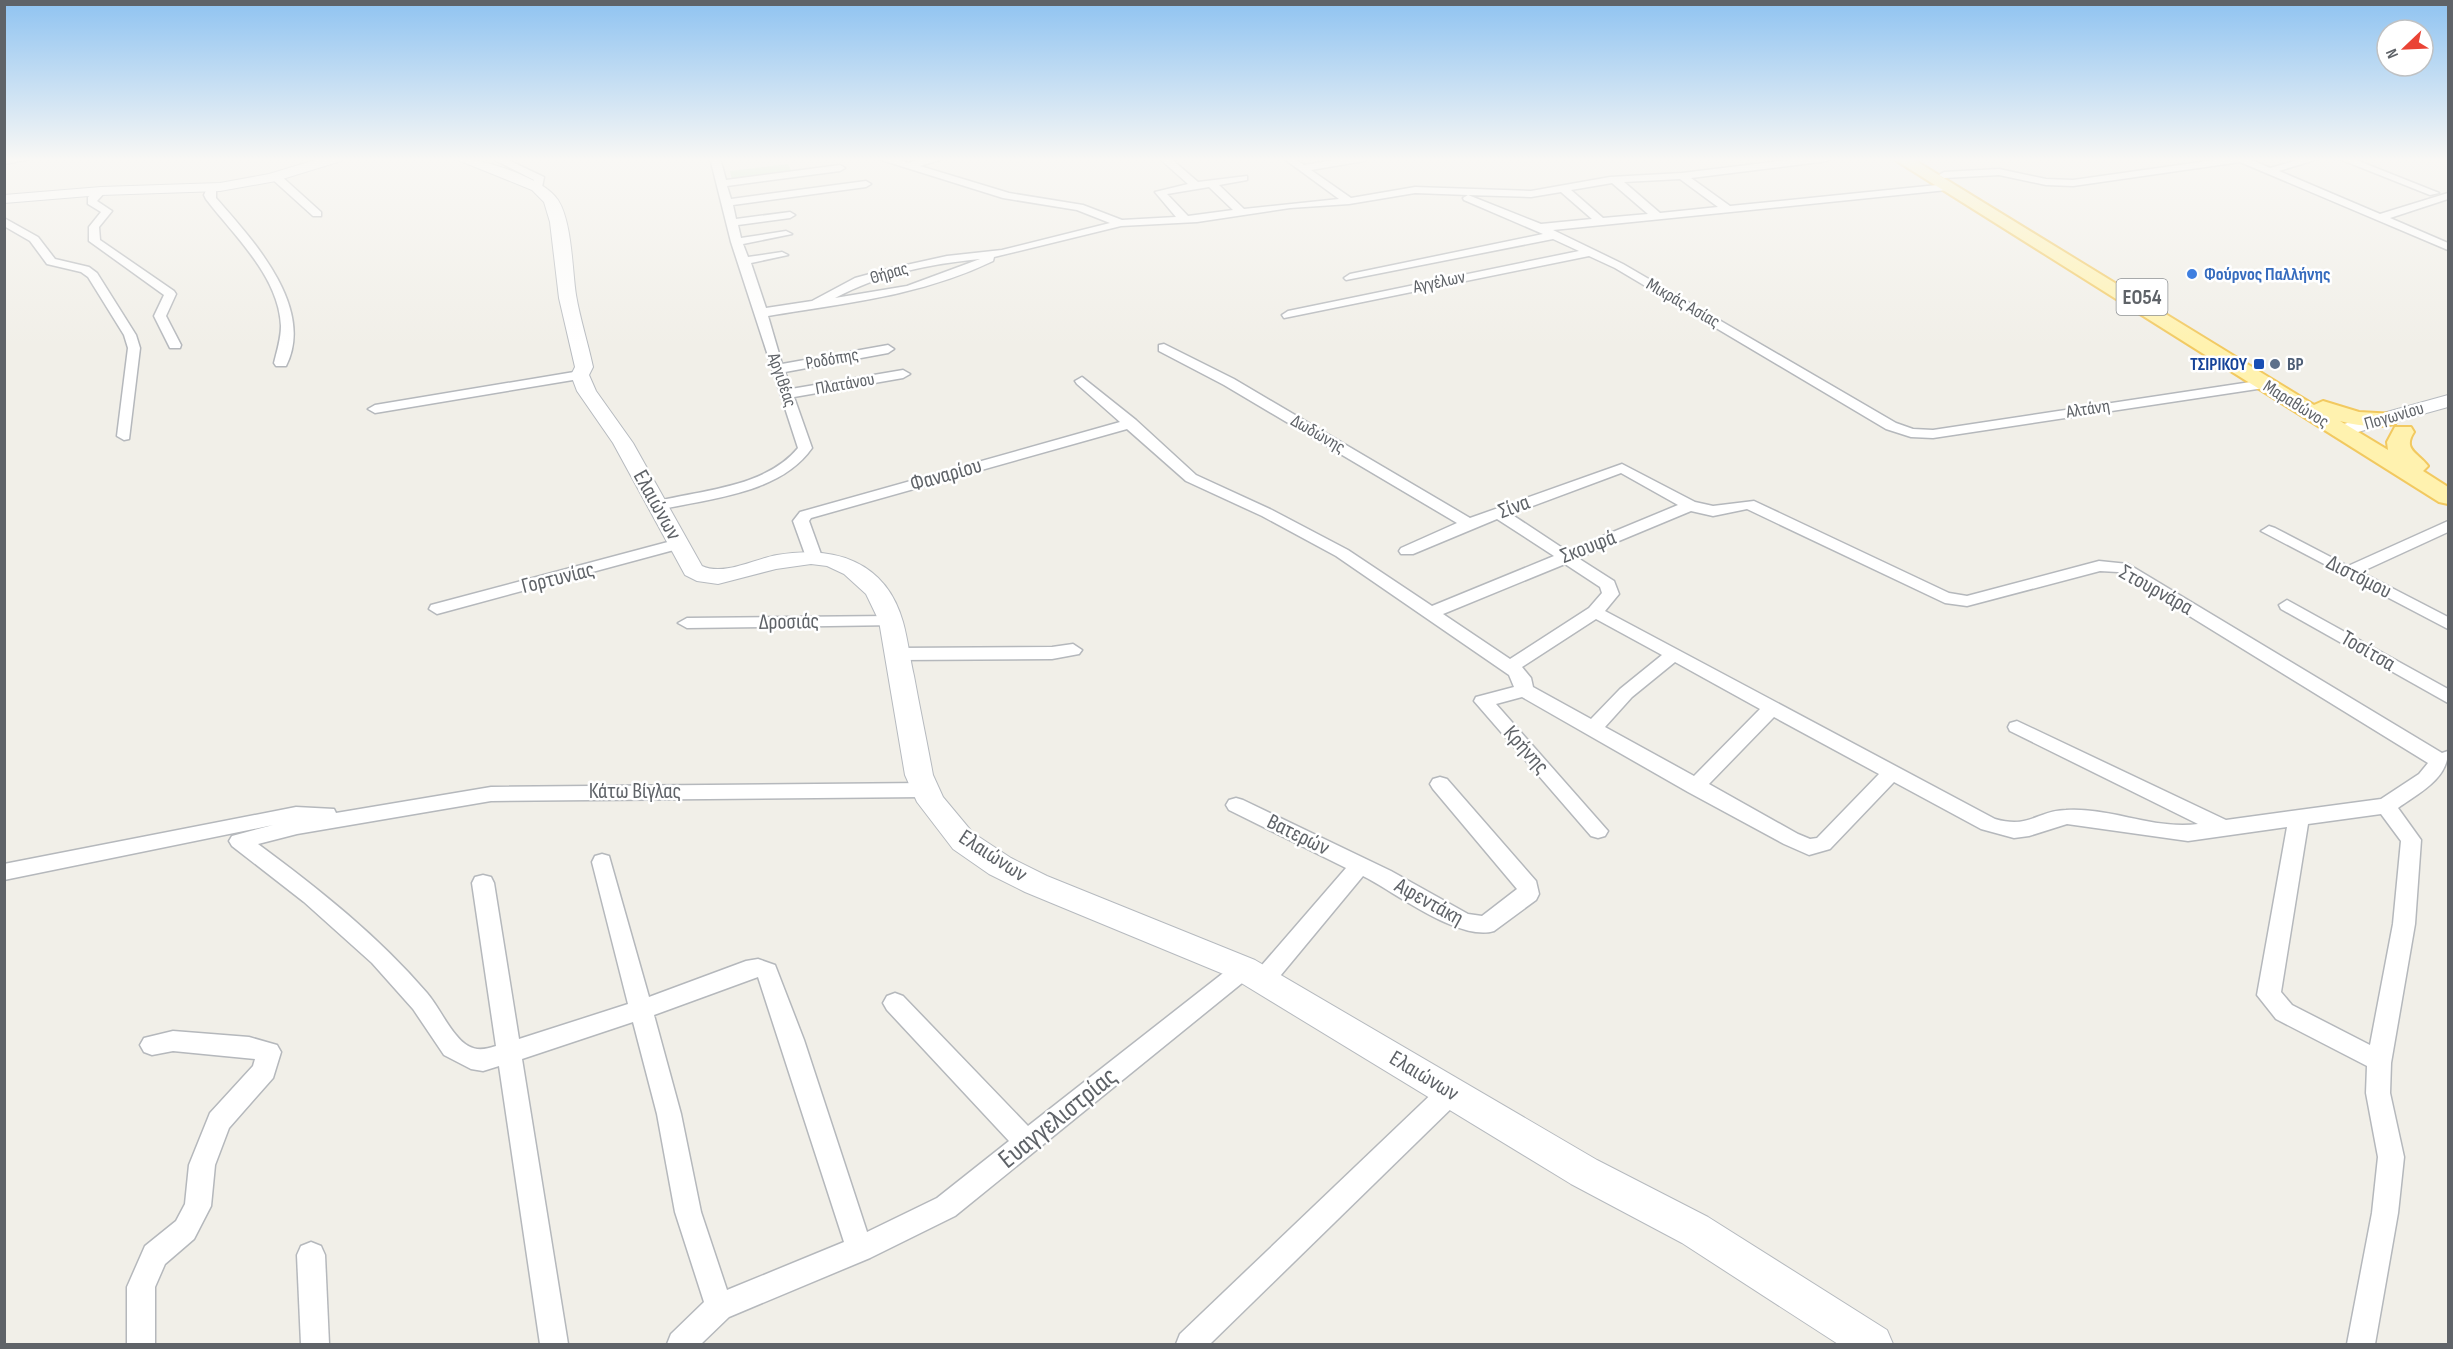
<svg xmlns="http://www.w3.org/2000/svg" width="2453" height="1349" font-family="'Sofia Sans Condensed',sans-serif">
  <rect width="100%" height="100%" fill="#f1efe8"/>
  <path fill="#c5e8c5" d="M 788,164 L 792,172 L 732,180 L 730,171 Z"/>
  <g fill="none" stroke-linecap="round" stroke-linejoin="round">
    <defs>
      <g id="minor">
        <path d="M 4,158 L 36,158 L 4,164 Z"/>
        <path d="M 491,158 L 504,158 L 544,177 L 542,187 L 533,189 L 534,180 Z"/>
        <path d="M 710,158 L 720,158 L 726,180 L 840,165 L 845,168 L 840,171 L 727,186 L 731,199 L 866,181 L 871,184 L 866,187 L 733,205 L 736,219 L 790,212 L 795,215 L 790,218 L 738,225 L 741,238 L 786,231 L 792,234 L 743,244 L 748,257 L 782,252 L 788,255 L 751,263 L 766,308 L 812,301 L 855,278 L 888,269 L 947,256 L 1002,250 L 1110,223 L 1077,210 L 1003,198 L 875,158 L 891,158 L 909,163 L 921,158 L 946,158 L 920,166 L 1009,193 L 1083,205 L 1122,220 L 1176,217 L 1155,192 L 1188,184 L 1159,158 L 1170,158 L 1198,182 L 1247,176 L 1247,180 L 1219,185 L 1244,209 L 1339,199 L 1283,158 L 1294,158 L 1304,165 L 1347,158 L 1369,158 L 1364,161 L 1311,170 L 1351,198 L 1415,187 L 1531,191 L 1610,177 L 1682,173 L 1804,158 L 1832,158 L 1827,161 L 1691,178 L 1730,206 L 1947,184 L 1952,187 L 1947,190 L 1553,230 L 1623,264 L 1896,423 L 1913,429 L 1933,430 L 2264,380 L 2271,384 L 2264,388 L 1933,438 L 1911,437 L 1886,429 L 1615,268 L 1589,256 L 1284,318 L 1282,315 L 1288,311 L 1579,251 L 1553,239 L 1346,280 L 1344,278 L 1350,274 L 1543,234 L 1464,200 L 1463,198 L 1468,195 L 1415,193 L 1349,204 L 1290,208 L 1197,222 L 1121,226 L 994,257 L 993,261 C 920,296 846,303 768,316 L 782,364 L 888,345 L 894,349 L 888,353 L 785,372 L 791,389 L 903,370 L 910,374 L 903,378 L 794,397 L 812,448 C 780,494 710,498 659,510 L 654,508 L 651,505 L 654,502 C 700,490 765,488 798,448 L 731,242 ZM 1680,179 L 1718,207 L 1660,213 L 1624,182 ZM 1612,183 L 1648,214 L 1603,218 L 1571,190 ZM 1209,187 L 1233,210 L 1188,216 L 1167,194 ZM 1561,192 L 1592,219 L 1541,224 L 1468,195 L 1531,197 ZM 980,259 L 907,286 L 835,298 C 880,274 929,264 980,259 Z"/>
        <path d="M 2229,158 L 2247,158 L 2270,168 L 2306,158 L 2321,158 L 2279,171 L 2380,214 L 2448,193 L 2448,199 L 2390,218 L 2448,243 L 2448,250 L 2240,162 L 2073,186 L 2046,185 L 1999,175 L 1944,178 L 1939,175 L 1944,172 L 1999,169 L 2046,179 L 2073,180 Z"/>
        <path d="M 2337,158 L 2351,158 L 2439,193 L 2430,195 Z"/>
        <path d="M 272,175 L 280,175 L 321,212 L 321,216 L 313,216 L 272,179 Z"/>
        <path d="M 208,186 L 216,186 L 216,198 C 251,238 316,307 286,366 L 276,366 L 274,363 C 277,351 281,338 281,326 C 279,276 234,236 206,199 L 204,195 Z"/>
        <path d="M 101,188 L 106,191 L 97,201 L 112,211 L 99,227 L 100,240 L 174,291 L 176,294 L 166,316 L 181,345 L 180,348 L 170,348 L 154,316 L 164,295 L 89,241 L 89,227 L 101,212 L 88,204 L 88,197 Z"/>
        <path d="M 4,218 L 38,237 L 55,259 L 89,267 L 97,273 L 136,335 L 140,348 L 129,439 L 124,440 L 117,436 L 128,348 L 124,335 L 88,277 L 81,272 L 47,264 L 30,241 L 4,226 Z"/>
        <path d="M 1164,344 L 1234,379 L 1470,518 L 1622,464 L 1695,502 L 1713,506 L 1754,501 L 1949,593 L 1967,596 L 2099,561 L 2128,564 L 2442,753 L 2448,751 C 2448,779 2419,793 2398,808 L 2421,840 L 2415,924 L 2391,1063 L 2390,1093 L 2404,1157 L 2398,1213 L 2375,1344 L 2347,1344 L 2372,1213 L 2378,1157 L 2366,1093 L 2367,1066 L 2276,1019 L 2257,995 L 2287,827 L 2188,841 L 2067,824 L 2029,836 L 2014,838 L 1981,829 L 1894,782 L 1830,849 L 1809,855 L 1784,844 L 1688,792 L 1522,697 L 1496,704 L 1608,831 L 1605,836 L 1598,838 L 1591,836 L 1474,701 L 1476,697 L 1514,687 L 1509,675 L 1336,556 L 1262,516 L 1186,481 L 1127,429 L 811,518 L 809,521 L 822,557 L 814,562 L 806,557 L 793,521 L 800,512 L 1120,422 L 1077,384 L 1075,381 L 1082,377 L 1136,420 L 1196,475 L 1272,510 L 1348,550 L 1432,606 L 1554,556 L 1497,519 L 1413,554 L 1401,554 L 1399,551 L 1401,548 L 1457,523 L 1224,385 L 1159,351 L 1159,345 ZM 1621,473 L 1678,505 L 1567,551 L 1511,514 ZM 1747,509 L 1945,603 L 1967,606 L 2100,571 L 2118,572 L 2428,763 L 2419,774 L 2381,799 L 2226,820 L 2017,721 L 2010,723 L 2008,727 L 2010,731 L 2198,824 C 2154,830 2110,807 2066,810 C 2036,811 2030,829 1995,819 L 1605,611 L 1619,594 L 1614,581 L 1578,558 L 1691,511 L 1713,516 ZM 1565,564 L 1600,587 L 1602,593 L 1589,608 L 1510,659 L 1443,614 ZM 1596,619 L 1662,655 L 1620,689 L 1591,719 L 1533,687 L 1531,678 L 1522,667 ZM 1675,662 L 1760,709 L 1694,776 L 1605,727 L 1632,697 ZM 1774,717 L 1879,774 L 1817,838 L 1810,839 L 1798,834 L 1709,784 ZM 2381,814 L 2401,841 L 2393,924 L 2370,1045 L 2292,1005 L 2281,992 L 2308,824 Z"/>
        <path d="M 580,371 L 585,372 L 585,378 L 375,413 L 368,409 L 375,405 Z"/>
        <path d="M 2448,521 L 2448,532 L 2361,572 L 2448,617 L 2448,629 L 2261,531 L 2269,526 L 2275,528 L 2348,566 Z"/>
        <path d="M 679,539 L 687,544 L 685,547 L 437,614 L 429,609 L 431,605 Z"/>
        <path d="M 2287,600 L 2448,689 L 2448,703 L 2281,609 L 2279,605 Z"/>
        <path d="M 891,616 L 897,617 L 900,621 L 897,625 L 687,628 L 678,623 L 687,618 Z"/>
        <path d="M 1073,644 L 1082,650 L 1079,654 L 1052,659 L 897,660 L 888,654 L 897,648 L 1052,647 Z"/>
        <path d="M 1440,777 L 1447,779 L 1536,881 L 1539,894 L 1536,900 L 1494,931 C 1459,942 1395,892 1363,876 L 1271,987 L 1263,989 L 1255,987 L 1252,980 L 1255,973 L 1346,868 L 1229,810 L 1226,805 L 1229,800 L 1236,798 L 1243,800 L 1391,871 L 1468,914 L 1482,916 L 1517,889 L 1433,789 L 1430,784 L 1433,779 Z"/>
        <path d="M 925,783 L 932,785 L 935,790 L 932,795 L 925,797 L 491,801 L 297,834 L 258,844 C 319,889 378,936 427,993 C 438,1006 445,1022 456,1035 C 468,1050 479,1052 496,1046 L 472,883 L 475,877 L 483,875 L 491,877 L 494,883 L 519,1039 L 628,1004 L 592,862 L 595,856 L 602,854 L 609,856 L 649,997 L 746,961 L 758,959 L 775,965 L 804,1040 L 867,1232 L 937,1198 L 1009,1141 L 887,1010 L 883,1003 L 887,996 L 895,993 L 903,996 L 1028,1126 L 1236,963 L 1244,960 L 1252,963 L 1255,969 L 1252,975 L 955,1216 L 870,1258 L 729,1317 L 701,1344 L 667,1344 L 671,1334 L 704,1302 L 675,1212 L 657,1114 L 633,1022 L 522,1059 L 568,1344 L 540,1344 L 499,1066 L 483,1071 L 471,1069 L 444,1055 L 413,1009 L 372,963 L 304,902 L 232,846 L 229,841 L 232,836 L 273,825 L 4,880 L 4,864 L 296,807 L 334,809 L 336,813 L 491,787 ZM 758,977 L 844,1242 L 727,1290 L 701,1212 L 681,1114 L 654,1015 Z"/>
        <path d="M 173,1031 L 249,1037 L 277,1045 L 281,1052 L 273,1078 L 229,1128 L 215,1165 L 211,1206 L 194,1239 L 165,1264 L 155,1287 L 155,1344 L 127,1344 L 127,1287 L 145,1246 L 176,1221 L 185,1204 L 189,1165 L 210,1113 L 253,1066 L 255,1059 L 173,1051 L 152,1055 L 144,1052 L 140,1045 L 144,1038 Z"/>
        <path d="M 1451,1081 L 1460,1084 L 1463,1092 L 1460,1100 L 1210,1344 L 1176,1344 L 1180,1334 L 1442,1084 Z"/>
        <path d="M 311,1242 L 321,1246 L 325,1255 L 329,1344 L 301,1344 L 297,1255 L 301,1246 Z"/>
      </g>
      <g id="secondary">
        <path d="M 322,158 L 343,158 L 341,161 L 276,181 L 220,191 L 101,195 L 4,203 L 4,195 L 101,187 L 220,183 L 269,174 Z"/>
        <path d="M 453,158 C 479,157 543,177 558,200 C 572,222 572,268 576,295 C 580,319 588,343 593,367 L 589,375 L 596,391 L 633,443 L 702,566 C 724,576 754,559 777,555 C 834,545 886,561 903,622 C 908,640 910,659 914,676 C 920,709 927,742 933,775 L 943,797 L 973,833 L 1011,858 L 1047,876 L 1255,960 L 1597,1160 L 1708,1217 L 1887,1330 L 1893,1344 L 1838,1344 L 1682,1243 L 1571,1184 L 1233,978 L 1025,892 L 989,874 L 953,849 L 917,802 L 905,775 L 879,621 L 866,594 L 844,574 L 827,566 L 811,564 L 776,569 L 718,584 L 697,581 L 685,575 L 613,443 L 577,391 L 571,375 L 575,367 L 559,298 L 550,222 L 544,202 L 532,190 Z"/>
        <path d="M 2448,395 L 2448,407 L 2340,437 L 2333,435 L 2330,431 L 2333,427 Z"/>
      </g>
      <path id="primary" d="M 1892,158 L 1911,158 L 2314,405 L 2323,401 L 2359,412 L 2395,414 L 2398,419 L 2395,424 C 2377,428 2358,426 2340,421 L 2388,450 L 2387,442 L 2395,427 L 2411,427 L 2414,432 C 2402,450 2419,453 2428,466 L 2423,471 L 2448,487 L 2448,504 L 2439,502 Z"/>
    </defs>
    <use href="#minor" stroke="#b5b8bc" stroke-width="3"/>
    <use href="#secondary" stroke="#b6babf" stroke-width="2"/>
    <use href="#primary" stroke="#f2c960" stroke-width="4"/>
    <use href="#minor" fill="#fff" fill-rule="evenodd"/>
    <use href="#secondary" fill="#fff" fill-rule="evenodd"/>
    <use href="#primary" fill="#fff2af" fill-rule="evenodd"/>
  </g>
  <linearGradient id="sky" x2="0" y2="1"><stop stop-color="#8fc3f1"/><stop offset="0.46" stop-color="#f9f8f5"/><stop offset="1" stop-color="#f9f8f5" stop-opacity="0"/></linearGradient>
  <rect width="2453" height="347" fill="url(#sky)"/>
  <circle fill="#3f7fe0" stroke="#fff" stroke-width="2" cx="2192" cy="274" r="6"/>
  <rect fill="#1a4fb4" stroke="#fff" stroke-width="2" x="2253" y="358" width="12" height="12" rx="3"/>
  <circle fill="#5c6f8a" stroke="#fff" stroke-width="2" cx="2275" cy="364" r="6"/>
  <g text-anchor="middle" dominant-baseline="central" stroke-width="5" stroke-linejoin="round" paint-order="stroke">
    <g font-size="18" fill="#5f6368" stroke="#fff">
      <text transform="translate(889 273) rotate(-16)">Θήρας</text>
      <text transform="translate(1439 282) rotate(-12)">Αγγέλων</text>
      <text transform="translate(1683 303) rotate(30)">Μικράς Ασίας</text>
      <text transform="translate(832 359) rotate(-10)">Ροδόπης</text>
      <text transform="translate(782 380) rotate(71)">Αργιθέας</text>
      <text transform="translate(845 384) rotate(-10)">Πλατάνου</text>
      <text transform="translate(2296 404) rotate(32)">Μαραθώνος</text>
      <text transform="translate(2088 409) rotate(-9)">Αλτάνη</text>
      <text transform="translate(2394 416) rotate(-16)">Πογωνίου</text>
      <text transform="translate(1318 434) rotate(30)">Δωδώνης</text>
    </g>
    <g font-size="18" font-weight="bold" fill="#366cbe" stroke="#fff" text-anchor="start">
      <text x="2204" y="274">Φούρνος Παλλήνης</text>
    </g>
    <g font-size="18" font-weight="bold" fill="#164399" stroke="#fff" text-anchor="end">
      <text x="2247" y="364">ΤΣΙΡΙΚΟΥ</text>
    </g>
    <g font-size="18" font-weight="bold" fill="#4e5e75" stroke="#fff" text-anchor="start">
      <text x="2287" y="364">BP</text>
    </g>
    <rect fill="#fff" stroke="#8f9295" stroke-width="1.5" x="2116.5" y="279" width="51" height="36" rx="4.5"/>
    <g font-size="21" font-weight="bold" fill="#5f6368">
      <text x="2142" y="297">ΕΟ54</text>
    </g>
    <g font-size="22" fill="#5f6368" stroke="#fff">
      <text transform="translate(946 475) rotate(-16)">Φαναρίου</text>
      <text transform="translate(657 505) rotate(61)">Ελαιώνων</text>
      <text transform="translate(1514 507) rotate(-20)">Σίνα</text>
      <text transform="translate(1588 547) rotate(-21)">Σκουφά</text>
      <text transform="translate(2359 577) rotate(27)">Διστόμου</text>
      <text transform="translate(558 578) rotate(-14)">Γορτυνίας</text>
      <text transform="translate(2156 590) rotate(29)">Στουρνάρα</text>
      <text transform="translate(789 622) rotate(-1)">Δροσιάς</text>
      <text transform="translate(2368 651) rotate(30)">Τοσίτσα</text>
      <text transform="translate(1526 750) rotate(48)">Κρήνης</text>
      <text x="635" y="791">Κάτω Βίγλας</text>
      <text transform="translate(1298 835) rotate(26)">Βατερών</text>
      <text transform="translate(993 856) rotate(33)">Ελαιώνων</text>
      <text transform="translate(1429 902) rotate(29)">Αφεντάκη</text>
      <text transform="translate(1424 1076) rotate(31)">Ελαιώνων</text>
    </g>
    <g font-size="27" fill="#5f6368" stroke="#fff">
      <text transform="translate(1058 1118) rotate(-39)">Ευαγγελιστρίας</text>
    </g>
  </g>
  <rect width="2453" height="1349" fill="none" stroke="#5f6368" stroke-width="12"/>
  <g transform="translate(2405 48) rotate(247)"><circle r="28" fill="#ffffff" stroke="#bfc1c3" stroke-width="1.5"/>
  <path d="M0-4.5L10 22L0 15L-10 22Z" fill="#ea4335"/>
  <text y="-9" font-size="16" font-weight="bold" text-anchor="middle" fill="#5f6368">N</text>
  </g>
</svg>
